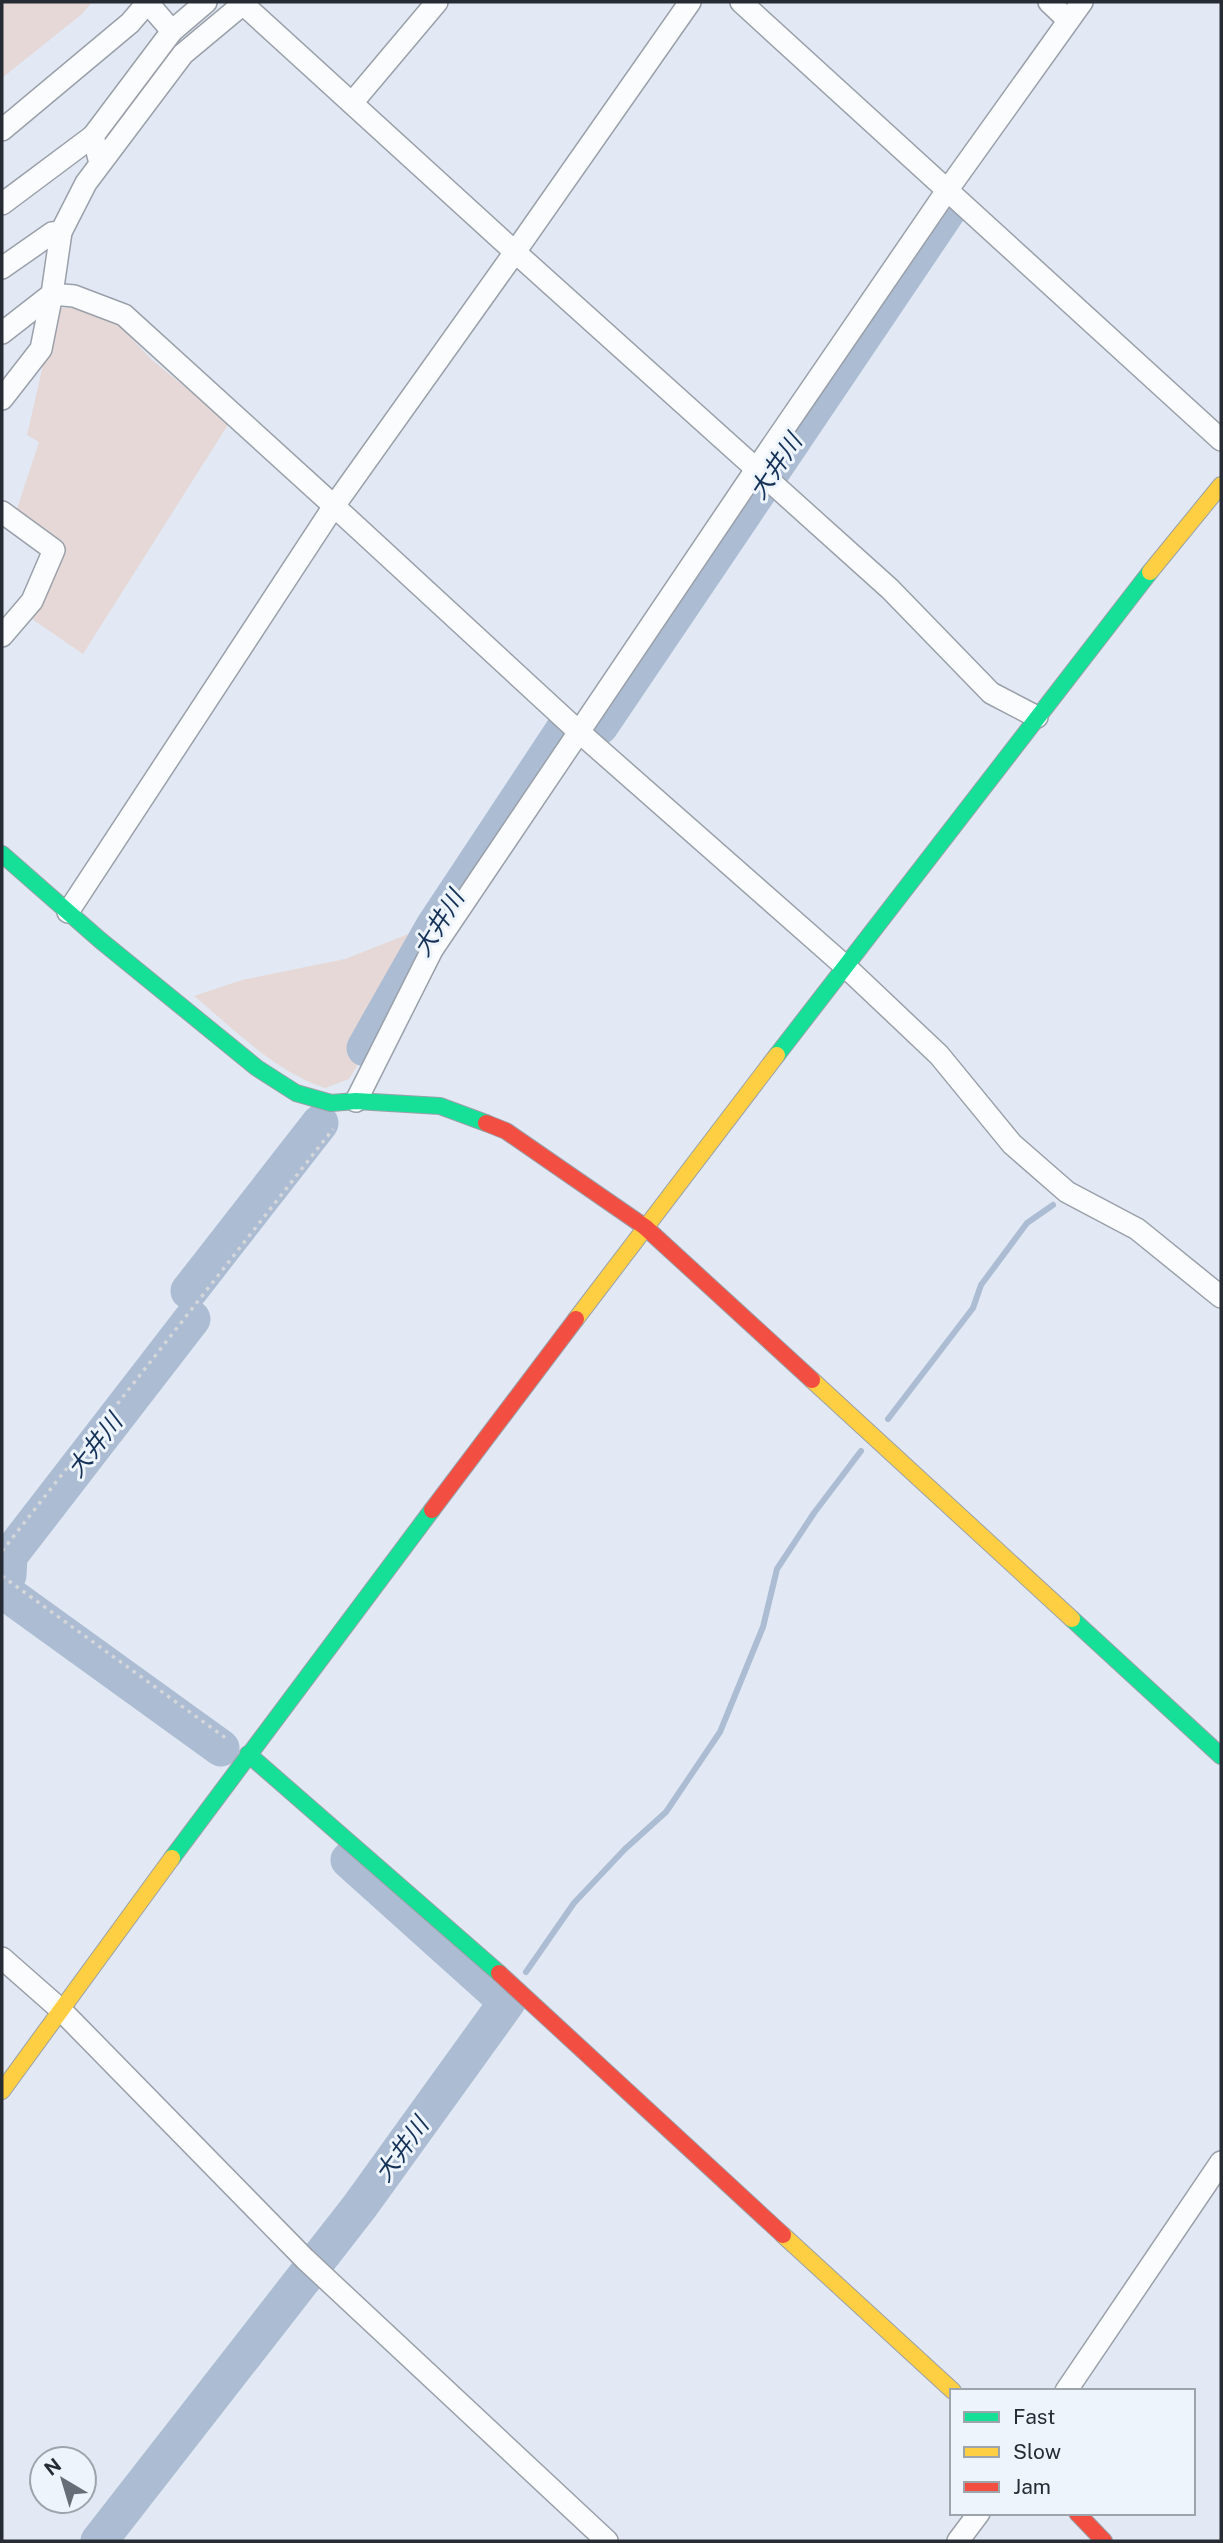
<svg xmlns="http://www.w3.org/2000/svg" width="1223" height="2543" font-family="'Public Sans','Noto Sans JP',sans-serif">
  <rect width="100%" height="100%" fill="#e2e9f4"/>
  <g fill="#e5d8d7">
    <path d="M 2,2 L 92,2 L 82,14 L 2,78 Z"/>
    <path d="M 56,308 L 92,308 L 116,322 L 151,359 L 229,423 L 83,654 L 32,619 L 63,541 L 15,515 L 39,442 L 27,435 Z"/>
    <path d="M 416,931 L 422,938 L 374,1028 L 366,1035 L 364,1055 L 349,1079 L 325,1088 C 274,1071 234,1029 194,996 L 242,980 L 345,959 Z"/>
  </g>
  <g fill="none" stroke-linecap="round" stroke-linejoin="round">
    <g stroke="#abbcd3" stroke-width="6">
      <path d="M 888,1419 L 973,1308 L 981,1285 L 1027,1223 L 1053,1205"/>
      <path d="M 526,1972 L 574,1903 L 625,1849 L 666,1812 L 720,1732 L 763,1627 L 777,1569 L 814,1513 L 861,1451"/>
    </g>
    <g stroke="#abbcd3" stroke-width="37">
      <path d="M 600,726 L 950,207"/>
      <path d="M 365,1048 L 433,928 L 563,731"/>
      <path d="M 189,1291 L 320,1123"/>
      <path d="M 8,1575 L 9,1556 L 192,1319"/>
      <path d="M 2,1590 L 221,1748"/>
      <path d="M 99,2541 L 360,2206 L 507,2002 L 349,1860"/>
    </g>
    <defs>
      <g id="street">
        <path d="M 147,2 L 172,31 L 206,2"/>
        <path d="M 246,2 L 243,4 L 515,252 L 690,2"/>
        <path d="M 741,2 L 1221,440"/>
        <path d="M 1049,2 L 1068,20"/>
        <path d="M 243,4 L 183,54 L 86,183 L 61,232 L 52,294 L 74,296 L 124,315 L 334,506 L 515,252 L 890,589 L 991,693 L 1037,717"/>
        <path d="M 352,103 L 437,2"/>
        <path d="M 2,130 L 130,23 L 148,2"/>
        <path d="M 100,163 L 93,136 L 172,31"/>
        <path d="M 2,204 L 93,136"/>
        <path d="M 2,268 L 52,233 L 61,232"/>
        <path d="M 2,333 L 52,294"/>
        <path d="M 2,399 L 41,349 L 52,294"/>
        <path d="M 2,512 L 54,550 L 32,601 L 2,636"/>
        <path d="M 68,912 L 334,506 L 578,731 L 846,967 L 939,1055 L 1012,1144 L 1067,1192 L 1137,1229 L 1221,1297"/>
        <path d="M 356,1101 L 432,950 L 757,468 L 946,192 L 1082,2"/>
        <path d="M 2,1958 L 60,2009 L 305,2259 L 607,2541"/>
        <path d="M 1066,2391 L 1221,2162"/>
        <path d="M 958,2541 L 979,2513"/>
      </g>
      <g id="fast">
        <path d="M 2,854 L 100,940 L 257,1068 L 296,1093 L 331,1103 L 356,1101 L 440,1106 L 486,1123"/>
        <path d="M 777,1055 L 1150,572"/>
        <path d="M 1072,1619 L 1221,1756"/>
        <path d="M 248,1754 L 499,1973"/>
        <path d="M 172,1858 L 432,1510"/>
      </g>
      <g id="slow">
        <path d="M 1150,572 L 1221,485"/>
        <path d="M 576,1319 L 777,1055"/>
        <path d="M 812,1380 L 1072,1619"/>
        <path d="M 2,2091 L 172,1858"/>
        <path d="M 783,2235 L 953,2391"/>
      </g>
      <g id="jam">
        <path d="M 486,1123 L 506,1131 L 645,1227 L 812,1380"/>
        <path d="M 432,1510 L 576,1319"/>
        <path d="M 499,1973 L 783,2235"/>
        <path d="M 1077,2513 L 1104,2541"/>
      </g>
    </defs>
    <use href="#street" stroke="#9aa0a9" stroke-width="24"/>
    <use href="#fast" stroke="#9aa0a9" stroke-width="18"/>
    <use href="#slow" stroke="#9aa0a9" stroke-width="18"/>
    <use href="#jam" stroke="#9aa0a9" stroke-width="18"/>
    <g stroke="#d4d6da" stroke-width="3.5" stroke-dasharray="3.5 5" stroke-linecap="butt">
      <path d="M 2,1551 L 333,1129"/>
      <path d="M 2,1576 L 227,1739"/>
    </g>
    <use href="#street" stroke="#fbfcfd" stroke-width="21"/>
    <use href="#fast" stroke="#16e098" stroke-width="16"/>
    <use href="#slow" stroke="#ffcf43" stroke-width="16"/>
    <use href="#jam" stroke="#f24e42" stroke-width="16"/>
  </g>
  <g text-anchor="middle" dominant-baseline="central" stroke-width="6" stroke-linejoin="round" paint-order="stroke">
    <g font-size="24" font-style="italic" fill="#143157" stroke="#eef4fc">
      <text transform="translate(775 466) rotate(-56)">大井川</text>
      <text transform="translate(438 923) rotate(-58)">大井川</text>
      <text transform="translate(94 1445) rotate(-52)">大井川</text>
      <text transform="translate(401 2149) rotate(-54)">大井川</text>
    </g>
  </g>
  <rect width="1223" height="2543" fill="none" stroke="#272c34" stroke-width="7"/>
  <rect x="950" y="2389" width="245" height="126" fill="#eef4fc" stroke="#9ea4ac" stroke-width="2"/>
  <rect x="964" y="2412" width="35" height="10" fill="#16e098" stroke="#9ea4ac" stroke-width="2"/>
  <text x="1013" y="2424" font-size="21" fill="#272c34">Fast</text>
  <rect x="964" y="2447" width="35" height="10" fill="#ffcf43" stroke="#9ea4ac" stroke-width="2"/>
  <text x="1013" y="2459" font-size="21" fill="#272c34">Slow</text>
  <rect x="964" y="2482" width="35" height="10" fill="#f24e42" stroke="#9ea4ac" stroke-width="2"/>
  <text x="1013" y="2494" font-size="21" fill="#272c34">Jam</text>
  <g transform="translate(63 2480) rotate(322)"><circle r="33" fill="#eef4fc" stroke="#9ea4ac" stroke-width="2"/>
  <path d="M0-5L12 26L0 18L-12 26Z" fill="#686e77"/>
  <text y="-10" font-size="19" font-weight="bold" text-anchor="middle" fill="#272c34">N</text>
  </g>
</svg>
